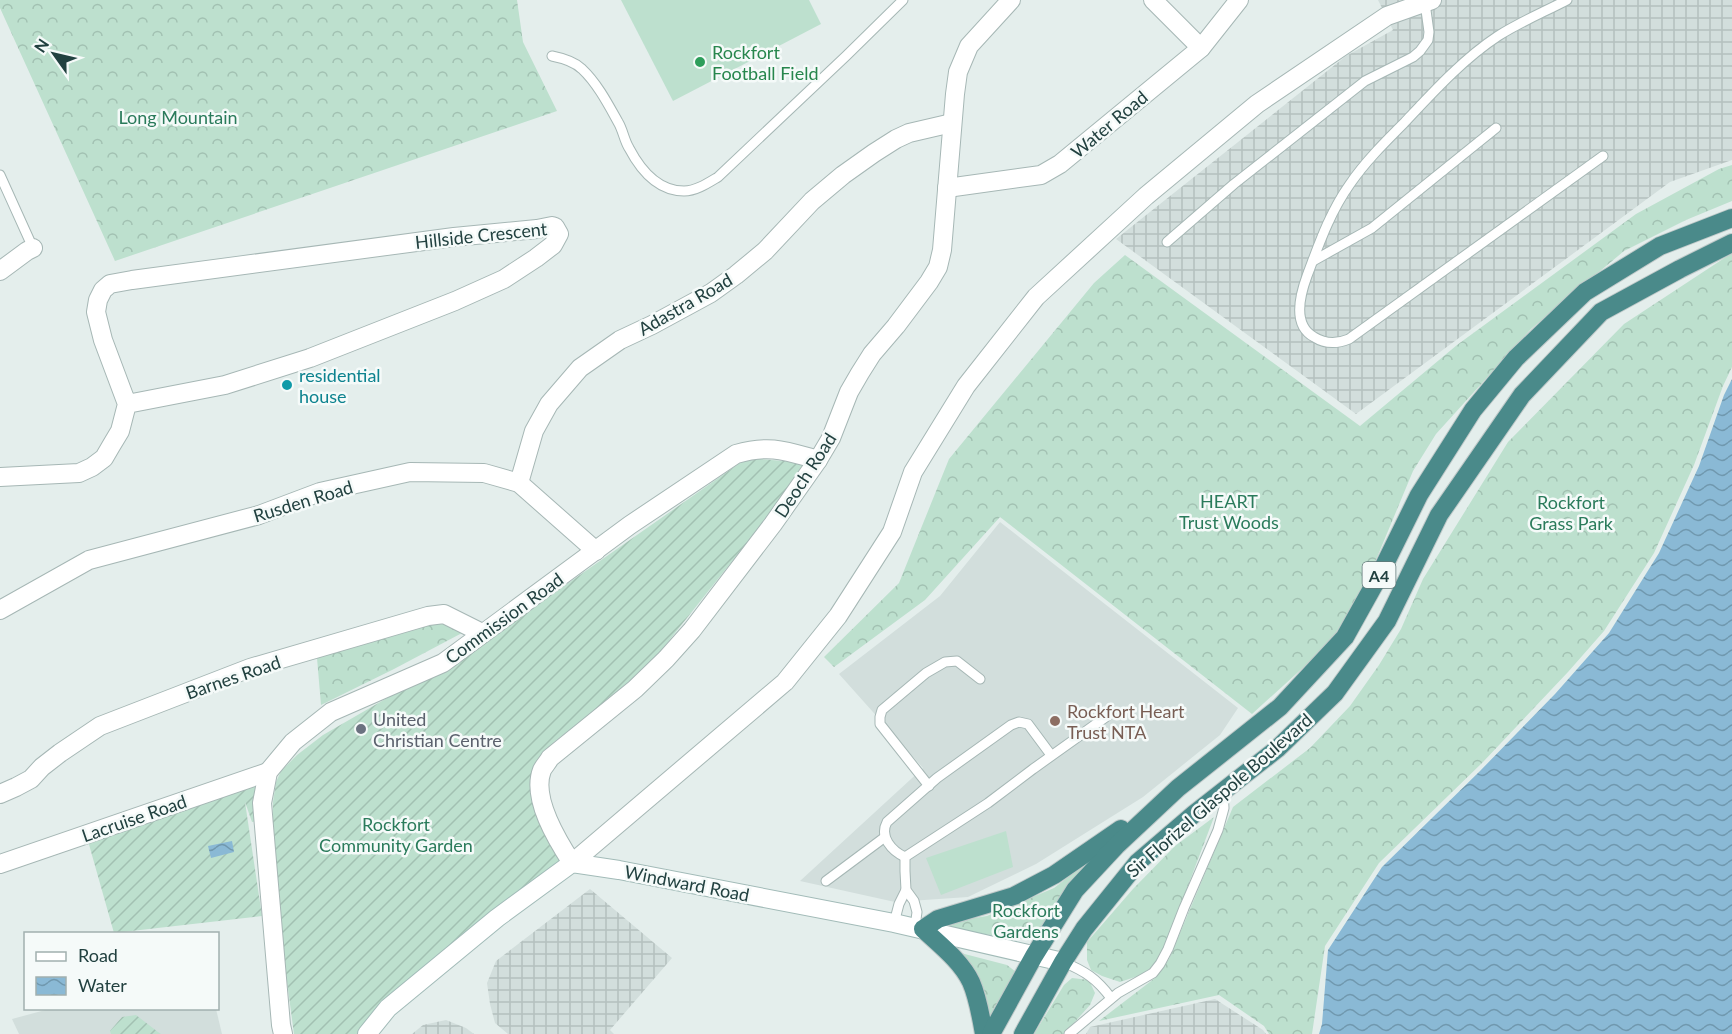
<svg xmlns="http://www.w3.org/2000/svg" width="1732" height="1034" font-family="Lato,sans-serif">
  <defs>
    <pattern id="industrial-grid" width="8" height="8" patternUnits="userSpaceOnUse" patternTransform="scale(1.5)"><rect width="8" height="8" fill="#d2dedc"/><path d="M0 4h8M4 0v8" fill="none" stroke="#b4c0be"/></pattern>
    <pattern id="forest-crowns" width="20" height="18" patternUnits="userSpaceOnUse" patternTransform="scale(1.5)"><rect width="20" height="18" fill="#bde0ce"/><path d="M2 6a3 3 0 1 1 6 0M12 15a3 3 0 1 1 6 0" fill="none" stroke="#a2c1b2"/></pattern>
    <pattern id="garden-furrows" width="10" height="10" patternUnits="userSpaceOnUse" patternTransform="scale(1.5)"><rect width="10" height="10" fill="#bde0ce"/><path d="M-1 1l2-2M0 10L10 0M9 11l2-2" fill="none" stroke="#a2c1b2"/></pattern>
    <pattern id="water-waves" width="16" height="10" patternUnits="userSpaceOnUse" patternTransform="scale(1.5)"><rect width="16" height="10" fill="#8ab9d5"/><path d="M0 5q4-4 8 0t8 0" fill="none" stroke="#7098ae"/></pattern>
  </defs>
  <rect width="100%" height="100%" fill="#e4eeec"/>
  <g fill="#d2dedc">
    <path d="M 1000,522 L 1238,708 L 1220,735 L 1143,797 L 1036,864 L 968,897 L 895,902 L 800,881 L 923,768 L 839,674 L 940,596 Z"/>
    <path d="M 49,1009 L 216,1009 L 222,1034 L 19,1034 L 12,1019 Z"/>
  </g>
  <g fill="url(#industrial-grid)">
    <path d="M 1378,0 L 1732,0 L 1732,160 L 1670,182 L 1356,414 L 1116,239 L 1346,56 L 1393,30 Z"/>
    <path d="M 590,889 L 672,958 L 610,1030 L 614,1034 L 508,1034 L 495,1023 L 490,1004 L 487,983 L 496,961 Z"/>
    <path d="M 1215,999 L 1263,1030 L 1266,1034 L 1086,1034 L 1090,1027 Z"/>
    <path d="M 446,1020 L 466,1028 L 474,1034 L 412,1034 L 423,1025 Z"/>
  </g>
  <g fill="url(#forest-crowns)">
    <path d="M 0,0 L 517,0 L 523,42 L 557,111 L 115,261 L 0,8 Z"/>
    <path d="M 1732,165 L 1732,201 L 1686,220 L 1624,251 L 1531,329 L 1436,434 L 1413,471 L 1373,567 L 1353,607 L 1328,645 L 1252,714 L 1000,517 L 925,600 L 834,667 L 824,657 L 899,583 L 949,459 L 1094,283 L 1125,255 L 1360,426 L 1457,345 L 1636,214 L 1719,169 Z"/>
    <path d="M 1732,253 L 1732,367 L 1723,386 L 1694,465 L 1654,553 L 1604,631 L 1568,672 L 1483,762 L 1379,863 L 1325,946 L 1312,1034 L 1269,1034 L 1264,1026 L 1219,995 L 1099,1021 L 1155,978 L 1169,959 L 1233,807 L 1310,748 L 1350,706 L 1379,665 L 1401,629 L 1423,579 L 1508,442 L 1624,324 Z"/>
    <path d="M 440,617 L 462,633 L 394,669 L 321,705 L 317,658 Z"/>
    <path d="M 1214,817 L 1161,957 L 1153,967 L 1138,976 L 1120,982 L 1102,976 L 1091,970 L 1087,960 L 1087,942 L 1133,889 L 1175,846 Z"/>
    <path d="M 1108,846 L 1035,941 L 963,931 L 937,924 L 987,916 L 1054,888 Z"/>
    <path d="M 953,951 L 1007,965 L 1016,972 L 988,1032 Z"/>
    <path d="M 1072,978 L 1089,980 L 1095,993 L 1090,1005 L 1064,1034 L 1034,1034 L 1064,985 Z"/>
  </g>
  <g fill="url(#garden-furrows)">
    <path d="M 747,458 L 810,463 L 652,662 L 599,707 L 554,742 L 547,751 L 538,769 L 572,863 L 388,997 L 357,1034 L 294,1034 L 272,869 L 273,802 L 276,782 L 281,771 L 297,755 L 323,735 L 484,642 Z"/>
    <path d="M 267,774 L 262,820 L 252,822 L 245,802 L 262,916 L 114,933 L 88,841 Z"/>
    <path d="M 136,1015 L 158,1032 L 161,1034 L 111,1034 L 110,1031 L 122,1017 Z"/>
  </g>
  <g fill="#bde0ce">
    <path d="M 621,0 L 809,0 L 821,24 L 673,101 Z"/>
    <path d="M 1006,831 L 1013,867 L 941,895 L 926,858 Z"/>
  </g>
  <g fill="url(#water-waves)">
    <path d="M 1732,379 L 1732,1034 L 1319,1034 L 1322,1024 L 1328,950 L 1382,867 L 1480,771 L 1555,694 L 1609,633 L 1659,553 L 1699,466 L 1724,395 Z"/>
    <path d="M 232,841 L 234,852 L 211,858 L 208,846 Z"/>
  </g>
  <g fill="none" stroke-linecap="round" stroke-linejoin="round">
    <defs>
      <g id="service">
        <path d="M 1567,0 C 1544,12 1520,22 1498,36 C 1463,59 1433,92 1404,123 C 1385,142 1365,162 1350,184 C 1330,212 1319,244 1307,276 C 1300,295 1292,325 1314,337 C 1325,344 1337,344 1349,339 L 1603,156"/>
        <path d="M 552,56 C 562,58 574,61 582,69 C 597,83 608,104 618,122 C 623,130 624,140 629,148 C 640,169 658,191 684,191 C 696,191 708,183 718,177 L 846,56 L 903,0"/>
        <path d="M 0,175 L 33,248"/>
        <path d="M 1167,242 L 1234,184 L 1365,81 L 1413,57 L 1420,51 L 1428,40 L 1429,32 L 1425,3"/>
        <path d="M 1313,261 L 1372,228 L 1496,128"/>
        <path d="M 929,786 L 880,724 L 880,717 L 882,710 L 926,673 L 945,662 L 957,661 L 980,679"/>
        <path d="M 905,857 C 892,851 879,837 887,822 L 937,778 L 1011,725 L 1019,722 L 1028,724 L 1051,755"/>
        <path d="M 826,881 L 885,837"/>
        <path d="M 894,923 L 899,904 L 906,890"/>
        <path d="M 915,927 L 917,912 L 914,901 L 906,890 L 905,871 L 905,857 L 988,803 L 1033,769 L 1110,714"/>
        <path d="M 1063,962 C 1085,971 1097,979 1111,998"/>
        <path d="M 1069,1034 L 1118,993 L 1153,973 L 1160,964 L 1168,949 L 1184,908 L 1218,830 L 1224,808 L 1223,792"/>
      </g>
      <g id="minor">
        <path d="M 1011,0 L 969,46 L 958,72 L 955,94 L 942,250 L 938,267 L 929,282 L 896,326 L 872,354 L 860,373 L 849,392 L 831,438 L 818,460 L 773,524 L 692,630 L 666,659 L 635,689 L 550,758 C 548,762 544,766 542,770 C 531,798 557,840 572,863 L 785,682 L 838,616 L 892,532 L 913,472 L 966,386 L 1036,297 L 1146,196 L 1257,104 L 1387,16 L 1432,0"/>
        <path d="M 1153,0 L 1201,48"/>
        <path d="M 947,188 L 1041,175 L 1060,164 L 1201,48 L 1239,0"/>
        <path d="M 0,271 L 27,251 L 33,248"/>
        <path d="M 0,477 L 79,473 L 92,467 L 104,458 L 111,446 L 120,431 L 127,404 L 103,340 L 96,312 L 98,300 L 103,290 L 110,284 L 132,280 L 454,237 L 537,229 L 552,226 L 555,227 L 559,234 L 553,245 L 536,258 L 504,279 L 455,301 L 310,358 L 225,385 L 127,404"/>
        <path d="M 519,483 L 534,431 L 549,404 L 580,368 L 620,340 L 652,325 L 711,293 L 736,275 L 765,251 L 812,201 L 843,175 L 874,153 L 896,139 L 909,133 L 952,123"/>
        <path d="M 0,610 L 89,560 L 259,515 L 320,492 L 410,472 L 484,473 L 519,483 L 596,551"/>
        <path d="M 0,794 L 16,787 L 31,779 L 42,767 L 60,753 L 100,726 L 250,668 L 428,616 L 444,614 L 482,633"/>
        <path d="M 0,864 L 268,772"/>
        <path d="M 283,1034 L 281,1025 L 262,803 L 268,772 L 293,742 L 331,712 L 443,663 L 630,525 L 736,454 C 770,444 786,451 818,460"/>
      </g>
      <path id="secondary" d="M 367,1034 L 388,1008 L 497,918 L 572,863 L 619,870 L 894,923 L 1063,962"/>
      <g id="trunk">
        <path d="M 984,1034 C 981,1017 978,998 971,982 C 961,961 940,945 923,929 L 938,919 L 1014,896 L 1054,875 L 1121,829"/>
        <path d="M 991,1034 L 1034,956 L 1075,890 L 1116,846 L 1178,788 L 1280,707 L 1345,637 L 1379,576 L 1419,495 L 1473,410 L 1516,358 L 1585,292 L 1660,246 L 1732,218"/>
        <path d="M 1023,1034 L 1063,962 L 1084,929 L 1138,862 L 1194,814 L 1277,749 L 1335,693 L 1387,621 L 1439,515 L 1522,395 L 1601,312 L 1680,269 L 1732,243"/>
      </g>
    </defs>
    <use href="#service" stroke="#a6b7b5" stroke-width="11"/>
    <use href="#minor" stroke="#a6b7b5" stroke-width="20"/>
    <use href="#secondary" stroke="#a2bbb8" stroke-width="20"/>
    <use href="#trunk" stroke="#c1caca" stroke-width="20"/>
    <use href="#service" stroke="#fff" stroke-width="9"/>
    <use href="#minor" stroke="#fff" stroke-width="18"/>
    <use href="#secondary" stroke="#fff" stroke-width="18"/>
    <use href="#trunk" stroke="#4a8a8a" stroke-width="18"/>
  </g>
  <circle fill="#2e9e5b" stroke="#f5faf9" stroke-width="2" cx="700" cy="62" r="6"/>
  <circle fill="#0f9aa8" stroke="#f5faf9" stroke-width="2" cx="287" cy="385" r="6"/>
  <circle fill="#8d6e63" stroke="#f5faf9" stroke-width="2" cx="1055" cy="721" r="6"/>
  <circle fill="#6b7280" stroke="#f5faf9" stroke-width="2" cx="361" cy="729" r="6"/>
  <g text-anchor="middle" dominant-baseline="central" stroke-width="5" stroke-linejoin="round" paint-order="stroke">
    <rect fill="#f5faf9" stroke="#617878" stroke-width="1.5" x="1362.5" y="562" width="33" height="26" rx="4.5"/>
    <g font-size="16" font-weight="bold" fill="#224140">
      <text x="1379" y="575">A4</text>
    </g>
    <g font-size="18" fill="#27864d" stroke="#f5faf9" text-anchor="start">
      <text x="712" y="52">Rockfort<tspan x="712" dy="21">Football Field</tspan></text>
    </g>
    <g font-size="18" fill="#2a7b5b" stroke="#f5faf9">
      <text x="178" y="117">Long Mountain</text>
      <text x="1229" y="501">HEART<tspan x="1229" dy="21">Trust Woods</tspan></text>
      <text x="1571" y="502">Rockfort<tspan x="1571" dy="21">Grass Park</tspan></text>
      <text x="396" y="824">Rockfort<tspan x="396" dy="21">Community Garden</tspan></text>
      <text x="1026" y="910">Rockfort<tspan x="1026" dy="21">Gardens</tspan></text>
    </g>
    <g font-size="18" fill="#224140" stroke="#f5faf9">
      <text transform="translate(1109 124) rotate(-40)">Water Road</text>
      <text transform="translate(481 235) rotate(-6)">Hillside Crescent</text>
      <text transform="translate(685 304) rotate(-30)">Adastra Road</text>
      <text transform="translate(805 475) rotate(-57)">Deoch Road</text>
      <text transform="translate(303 501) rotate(-17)">Rusden Road</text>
      <text transform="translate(504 618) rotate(-36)">Commission Road</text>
      <text transform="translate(233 677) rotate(-19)">Barnes Road</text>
      <text transform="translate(1219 795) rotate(-41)">Sir Florizel Glaspole Boulevard</text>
      <text transform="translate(134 818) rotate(-19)">Lacruise Road</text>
      <text transform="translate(687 883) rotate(11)">Windward Road</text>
    </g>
    <g font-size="18" fill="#0d838f" stroke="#f5faf9" text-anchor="start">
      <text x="299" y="375">residential<tspan x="299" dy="21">house</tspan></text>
    </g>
    <g font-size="18" fill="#785e54" stroke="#f5faf9" text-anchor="start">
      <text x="1067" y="711">Rockfort Heart<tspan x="1067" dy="21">Trust NTA</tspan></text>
    </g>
    <g font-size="18" fill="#5b616d" stroke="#f5faf9" text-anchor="start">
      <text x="373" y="719">United<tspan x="373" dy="21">Christian Centre</tspan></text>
    </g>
  </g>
  <rect x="24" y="932" width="195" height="78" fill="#f5faf9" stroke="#a1b0af" stroke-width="1.5"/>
  <rect x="36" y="952" width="30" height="9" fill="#ffffff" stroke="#a1b0af" stroke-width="1.5"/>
  <text x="78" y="962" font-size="18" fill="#224140">Road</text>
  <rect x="36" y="977" width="30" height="18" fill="url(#water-waves)" stroke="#a1b0af" stroke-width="1.5"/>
  <text x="78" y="992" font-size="18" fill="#224140">Water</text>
  <g transform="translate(54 54) rotate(304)" stroke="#f5faf9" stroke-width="4.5" paint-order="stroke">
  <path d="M0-4.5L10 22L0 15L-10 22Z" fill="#224140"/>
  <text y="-9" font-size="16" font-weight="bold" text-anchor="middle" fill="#224140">N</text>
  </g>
</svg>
